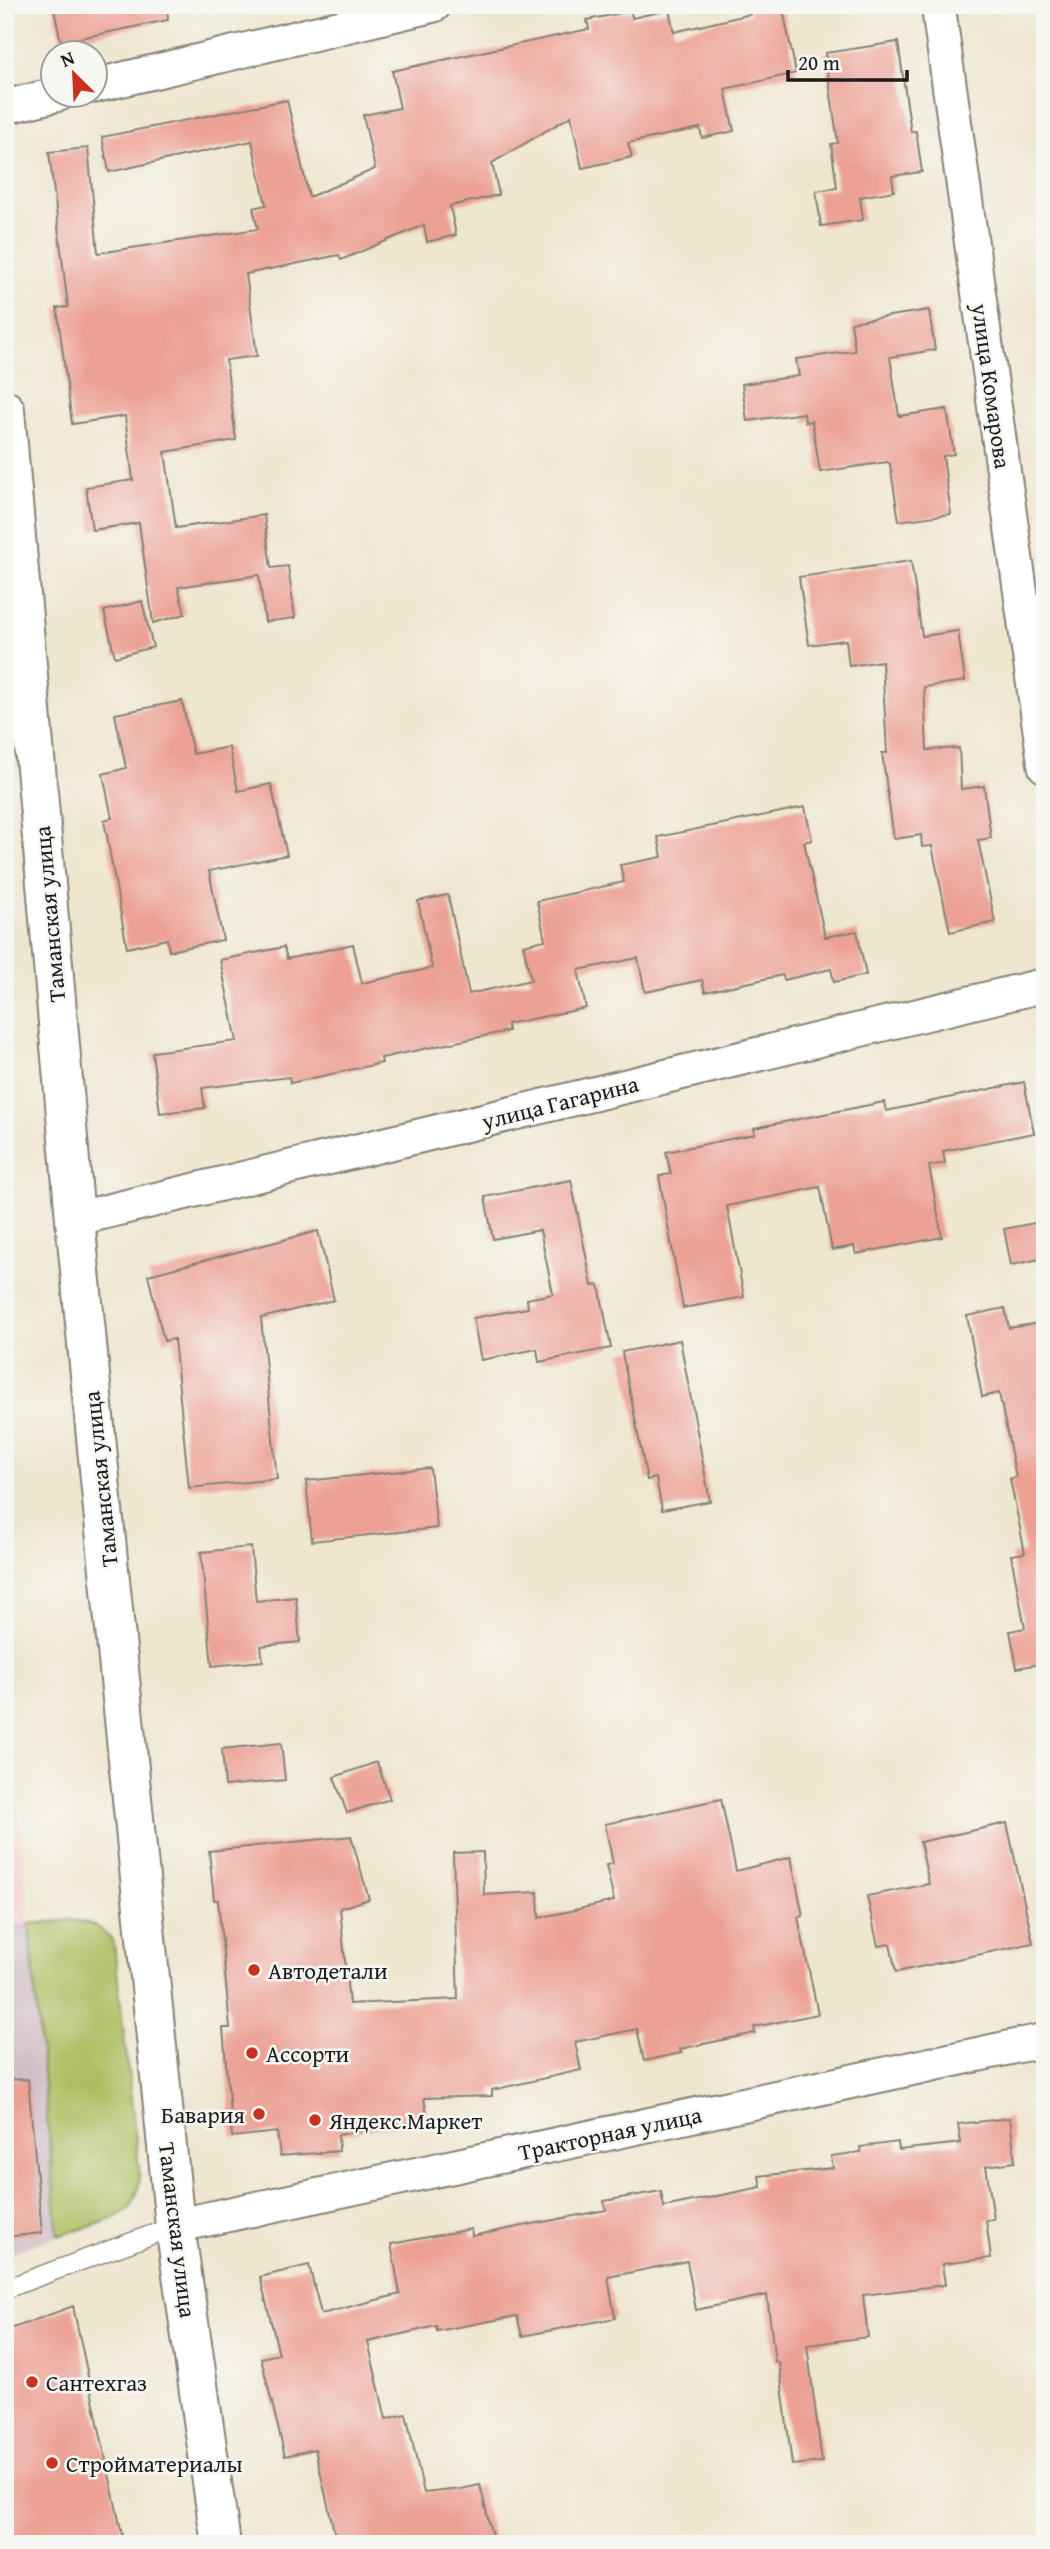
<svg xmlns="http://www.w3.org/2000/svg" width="1050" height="2549" font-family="'Gentium Book Plus',serif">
  <rect width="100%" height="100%" fill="#f6f6f2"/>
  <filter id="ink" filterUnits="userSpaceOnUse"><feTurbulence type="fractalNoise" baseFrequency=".0143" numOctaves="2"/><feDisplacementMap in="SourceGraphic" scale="14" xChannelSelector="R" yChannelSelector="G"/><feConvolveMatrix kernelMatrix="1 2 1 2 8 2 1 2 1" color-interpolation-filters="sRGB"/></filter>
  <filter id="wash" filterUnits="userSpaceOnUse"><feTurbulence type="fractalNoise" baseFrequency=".00686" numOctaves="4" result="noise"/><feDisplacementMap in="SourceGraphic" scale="28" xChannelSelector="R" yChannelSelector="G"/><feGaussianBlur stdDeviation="1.57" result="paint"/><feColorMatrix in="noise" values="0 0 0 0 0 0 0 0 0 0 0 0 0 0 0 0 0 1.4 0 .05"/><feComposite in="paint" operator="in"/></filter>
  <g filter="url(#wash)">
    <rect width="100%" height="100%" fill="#efe6cf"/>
    <path fill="#f7d0cf" d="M 8,1708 L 29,1924 L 5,1926 L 5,1709 Z"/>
    <path fill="#d2bec5" d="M 29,1924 L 58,2236 L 5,2255 L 5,1926 Z"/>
    <path fill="#adbe61" stroke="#646d3e" stroke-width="2" d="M 71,1920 C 90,1922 104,1927 114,1944 L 140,2179 C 138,2188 137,2198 131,2206 C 120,2221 76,2230 58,2236 L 29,1924 Z"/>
    <g id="blocks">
      <g fill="#eda195">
        <path d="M 53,5 L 167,5 L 168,20 L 61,42 Z"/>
        <path d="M 749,5 L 782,5 L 796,73 L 725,89 L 734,131 L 702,138 L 700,128 L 628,143 L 632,157 L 582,168 L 571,116 L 492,163 L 499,195 L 450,206 L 456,235 L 427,242 L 424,225 L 341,260 L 339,255 L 246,274 L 257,356 L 226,360 L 236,440 L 165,452 L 176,528 L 264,515 L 271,568 L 288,566 L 295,618 L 265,622 L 259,575 L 178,587 L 185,614 L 153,623 L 139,523 L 92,530 L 86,487 L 133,480 L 125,416 L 72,424 L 57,308 L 68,307 L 49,152 L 88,148 L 98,253 L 258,229 L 253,208 L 266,205 L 252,141 L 109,172 L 102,137 L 287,100 L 309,197 L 375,169 L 363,115 L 400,108 L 392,71 L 589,29 L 587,20 L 631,11 L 632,18 L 669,10 L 674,32 L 751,14 Z"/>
        <path d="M 898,42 L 911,132 L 916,131 L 922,172 L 892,176 L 894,191 L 860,197 L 863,220 L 821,226 L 816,191 L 837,188 L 831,144 L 838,143 L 825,53 Z"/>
        <path d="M 929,310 L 935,350 L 890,357 L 899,416 L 947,409 L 954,454 L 943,456 L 951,514 L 899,521 L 890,464 L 887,462 L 820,472 L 812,421 L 805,422 L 804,413 L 747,421 L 742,384 L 799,376 L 796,359 L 855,351 L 851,322 Z"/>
        <path d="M 911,561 L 922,636 L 958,631 L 965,681 L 924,687 L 927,750 L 959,748 L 961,789 L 984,786 L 991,838 L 978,840 L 995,922 L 950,932 L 932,846 L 922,847 L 921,835 L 894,839 L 882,753 L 887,753 L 882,661 L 849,666 L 846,640 L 809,645 L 799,577 Z"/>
        <path d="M 142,601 L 153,647 L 115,657 L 104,611 Z"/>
        <path d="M 182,701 L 193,754 L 229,747 L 238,791 L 271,784 L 287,855 L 209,871 L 223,940 L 169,951 L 167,939 L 127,948 L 104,820 L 112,818 L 103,774 L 126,768 L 115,714 Z"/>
        <path d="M 805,807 L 812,840 L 804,842 L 825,937 L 857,931 L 866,975 L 834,982 L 831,969 L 784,980 L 783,975 L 705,992 L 702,980 L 645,992 L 638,958 L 578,970 L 586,1008 L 507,1024 L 508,1031 L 381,1058 L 382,1063 L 290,1083 L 289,1077 L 202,1088 L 205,1108 L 160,1113 L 152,1052 L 237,1041 L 220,960 L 284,947 L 287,959 L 353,944 L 362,983 L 432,968 L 418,901 L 448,895 L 469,994 L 531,980 L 523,945 L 545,940 L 537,901 L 624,882 L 620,865 L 662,857 L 658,837 Z"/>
        <path d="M 1024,1082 L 1034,1133 L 943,1151 L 945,1163 L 929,1166 L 942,1237 L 856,1254 L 854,1246 L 832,1250 L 820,1187 L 727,1206 L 744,1297 L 683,1308 L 659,1176 L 671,1174 L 666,1152 L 755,1134 L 754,1128 L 884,1102 L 886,1111 Z"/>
        <path d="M 571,1180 L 592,1286 L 599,1285 L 611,1348 L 539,1362 L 537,1349 L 481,1360 L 473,1318 L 528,1308 L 527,1299 L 553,1294 L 540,1230 L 493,1239 L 485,1197 Z"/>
        <path d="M 1045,1221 L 1045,1258 L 1011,1265 L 1004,1229 Z"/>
        <path d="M 318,1231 L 334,1300 L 261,1318 L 277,1479 L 189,1488 L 174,1339 L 164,1341 L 148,1275 Z"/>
        <path d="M 1005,1308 L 1009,1328 L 1045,1322 L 1045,1663 L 1017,1668 L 1010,1631 L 1025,1628 L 1011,1555 L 1025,1553 L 1010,1479 L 1016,1477 L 999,1393 L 982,1397 L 967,1316 Z"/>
        <path d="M 680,1340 L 710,1501 L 662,1510 L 656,1478 L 647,1480 L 622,1352 Z"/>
        <path d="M 430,1468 L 437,1528 L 312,1541 L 306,1481 Z"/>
        <path d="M 251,1547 L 256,1601 L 296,1597 L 300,1642 L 261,1646 L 263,1661 L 212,1666 L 201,1552 Z"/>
        <path d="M 281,1743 L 285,1780 L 225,1786 L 222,1749 Z"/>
        <path d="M 377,1762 L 390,1799 L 347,1813 L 334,1777 Z"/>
        <path d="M 721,1799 L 736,1871 L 791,1857 L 803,1916 L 798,1917 L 818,2014 L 754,2027 L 755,2033 L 680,2049 L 681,2053 L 644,2061 L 637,2029 L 575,2042 L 581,2070 L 492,2090 L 492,2096 L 424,2098 L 428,2120 L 338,2135 L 339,2151 L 280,2156 L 277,2132 L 232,2137 L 223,2028 L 230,2028 L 218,1900 L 214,1900 L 209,1851 L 351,1836 L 369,1899 L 340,1908 L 349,2004 L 458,1999 L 453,1853 L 483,1852 L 484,1895 L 538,1892 L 539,1918 L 614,1901 L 606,1865 L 613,1864 L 605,1824 Z"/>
        <path d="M 1007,1823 L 1033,1943 L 896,1972 L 890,1944 L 878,1946 L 867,1896 L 929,1884 L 920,1842 Z"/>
        <path d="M 28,2079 L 42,2233 L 5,2237 L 5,2080 Z"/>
        <path d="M 1010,2118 L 1015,2162 L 986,2166 L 994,2219 L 986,2220 L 991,2258 L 942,2264 L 945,2285 L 863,2295 L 868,2337 L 807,2345 L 822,2462 L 792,2465 L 779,2362 L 775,2362 L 767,2295 L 696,2310 L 687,2261 L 608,2277 L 615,2318 L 522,2336 L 517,2316 L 437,2331 L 436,2326 L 368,2342 L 386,2419 L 406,2414 L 424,2493 L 461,2489 L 480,2485 L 494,2544 L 337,2544 L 315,2449 L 285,2456 L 261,2358 L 279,2354 L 260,2277 L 309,2265 L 321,2314 L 400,2294 L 391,2244 L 471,2229 L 472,2236 L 574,2216 L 606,2210 L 604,2201 L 661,2191 L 664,2207 L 761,2187 L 759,2176 L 833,2168 L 831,2156 L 861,2152 L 860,2147 L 898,2142 L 899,2150 L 961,2143 L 958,2124 Z"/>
        <path d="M 73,2306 L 124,2544 L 5,2544 L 5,2331 Z"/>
      </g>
    </g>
  </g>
  <g filter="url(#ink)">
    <use href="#blocks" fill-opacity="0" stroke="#868176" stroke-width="2"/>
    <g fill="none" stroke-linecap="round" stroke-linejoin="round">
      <defs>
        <path id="service" d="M 5,2289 L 175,2226"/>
        <g id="minor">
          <path d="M 938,5 L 1045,766"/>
          <path d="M 94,86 L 434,5"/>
          <path d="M 5,107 L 59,94"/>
          <path d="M 75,1219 L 1045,985"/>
          <path d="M 175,2226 L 1045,2040"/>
        </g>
        <path id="tertiary" d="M 5,410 L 75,1219 L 103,1510 L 175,2226 L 221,2544"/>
      </defs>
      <use href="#service" stroke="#868176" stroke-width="21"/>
      <use href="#minor" stroke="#868176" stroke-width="37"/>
      <use href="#tertiary" stroke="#868176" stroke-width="42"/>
      <use href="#service" stroke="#fff" stroke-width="18"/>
      <use href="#minor" stroke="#fff" stroke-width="33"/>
      <use href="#tertiary" stroke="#fff" stroke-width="38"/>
    </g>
  </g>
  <g fill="#c8321e" stroke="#f6f6f2" stroke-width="2.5">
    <circle cx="254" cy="1970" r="7"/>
    <circle cx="252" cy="2053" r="7"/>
    <circle cx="259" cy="2114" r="7"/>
    <circle cx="315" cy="2120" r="7"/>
    <circle cx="32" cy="2382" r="7"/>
    <circle cx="52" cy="2463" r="7"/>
  </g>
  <g text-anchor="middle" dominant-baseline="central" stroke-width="5" stroke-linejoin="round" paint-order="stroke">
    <g font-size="23" fill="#1c1c1c" stroke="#f6f6f2">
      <text transform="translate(992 386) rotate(82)">улица Комарова</text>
      <text transform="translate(49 914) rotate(-95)">Таманская улица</text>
      <text transform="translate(560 1102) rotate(-14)">улица Гагарина</text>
      <text transform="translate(100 1479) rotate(-96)">Таманская улица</text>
      <text transform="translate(610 2133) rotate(-12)">Тракторная улица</text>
      <text transform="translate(178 2230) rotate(83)">Таманская улица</text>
    </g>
    <g font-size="23" fill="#1c1c1c" stroke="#f6f6f2" text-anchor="start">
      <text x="268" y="1970">Автодетали</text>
      <text x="266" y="2053">Ассорти</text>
      <text x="245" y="2114" text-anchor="end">Бавария</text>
      <text x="329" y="2120">Яндекс.Маркет</text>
      <text x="46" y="2382">Сантехгаз</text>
      <text x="66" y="2463">Стройматериалы</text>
    </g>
  </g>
  <rect width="1050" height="2549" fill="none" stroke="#f6f6f2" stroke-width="28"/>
  <g transform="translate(74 74) rotate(336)"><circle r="33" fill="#f6f6f2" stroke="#9f9f9c" stroke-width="2"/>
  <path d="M0-5L12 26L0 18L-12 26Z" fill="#c8321e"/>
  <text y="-10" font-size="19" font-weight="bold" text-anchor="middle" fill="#1c1c1c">N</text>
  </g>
  <path d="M788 70v10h119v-10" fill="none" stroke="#1c1c1c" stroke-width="3.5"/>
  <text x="798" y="70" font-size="21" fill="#1c1c1c" stroke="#f6f6f2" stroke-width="5" paint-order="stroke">20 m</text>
</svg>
